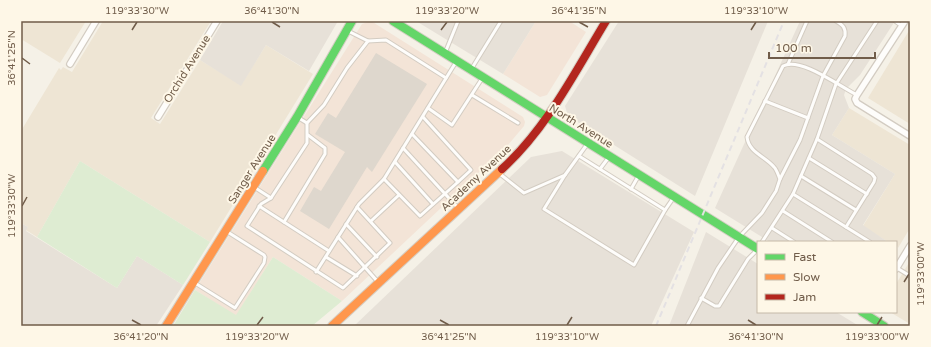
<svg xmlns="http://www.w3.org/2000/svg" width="931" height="347" font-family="'Varela Round',sans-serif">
  <rect width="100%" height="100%" fill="#f5f1e7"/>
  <g fill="#eee5d4">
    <path d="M 21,21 L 86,21 L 60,63 L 21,39 Z"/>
    <path d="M 103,21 L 152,21 L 155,23 L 157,21 L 211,21 L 151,118 L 160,124 L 200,60 L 241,85 L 266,45 L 313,74 L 210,242 L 80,161 L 37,237 L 26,230 L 28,227 L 21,223 L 21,131 L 59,68 L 61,70 L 63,67 L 72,72 Z"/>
    <path d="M 910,29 L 910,124 L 868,98 Z"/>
    <path d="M 849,108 L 910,145 L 910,228 L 898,248 L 896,242 L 888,242 L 863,226 L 895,174 L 832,135 Z"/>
    <path d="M 910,261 L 910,324 L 890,312 L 896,312 L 896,284 Z"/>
  </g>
  <g fill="#f3e4d7">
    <path d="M 371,21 L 523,117 L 525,122 L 524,126 L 508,145 L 342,301 L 273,257 L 236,316 L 195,290 L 362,24 Z"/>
    <path d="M 536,21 L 569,21 L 586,32 L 547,95 L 540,97 L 503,74 Z"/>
  </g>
  <g fill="#e7e1d8">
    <path d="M 223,21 L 338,21 L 309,71 L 266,45 L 241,86 L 200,60 Z"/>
    <path d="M 416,21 L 536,21 L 503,74 Z"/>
    <path d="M 619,21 L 768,21 L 695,196 L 568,116 L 565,106 Z"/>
    <path d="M 800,21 L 895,21 L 860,75 L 846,89 L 844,95 L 849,108 L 832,135 L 895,174 L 863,225 L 888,242 L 770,242 L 715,208 Z"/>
    <path d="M 562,151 L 694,232 L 651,326 L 354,326 L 531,157 Z"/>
    <path d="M 21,223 L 28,227 L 26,231 L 117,288 L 137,256 L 183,285 L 156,326 L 21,326 Z"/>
    <path d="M 706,232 L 758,264 L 758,312 L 836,312 L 859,326 L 669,326 Z"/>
  </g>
  <g fill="#deecd2">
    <path d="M 80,161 L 210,242 L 183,285 L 137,256 L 117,288 L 37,237 Z"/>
    <path d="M 273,257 L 342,301 L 312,326 L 173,326 L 195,290 L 236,315 Z"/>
  </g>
  <path fill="#ded7cd" d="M 376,53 L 427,84 L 372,172 L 367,167 L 329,229 L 300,211 L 314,187 L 321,191 L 345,152 L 315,134 L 328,113 L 336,118 Z"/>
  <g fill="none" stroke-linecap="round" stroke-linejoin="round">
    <defs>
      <g id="lane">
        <path d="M 895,21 L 902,26"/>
        <path d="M 348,31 L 368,41 L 386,40 L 446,78"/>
        <path d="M 445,53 L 458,21"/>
        <path d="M 788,64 L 807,21"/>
        <path d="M 472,68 L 501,21"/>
        <path d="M 472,95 L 518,123"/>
        <path d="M 765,101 L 808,118"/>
        <path d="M 428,108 L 452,125 L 483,77"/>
        <path d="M 297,117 L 307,123"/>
        <path d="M 412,134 L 458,182 L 471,170 L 423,117"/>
        <path d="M 817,139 L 872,174 L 875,178 L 874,182 L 846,227"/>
        <path d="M 403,148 L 458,208"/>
        <path d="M 809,158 L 867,194"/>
        <path d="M 395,162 L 433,204"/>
        <path d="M 600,169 L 609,157"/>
        <path d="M 500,174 L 524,193 L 565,175 L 588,143"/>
        <path d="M 565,175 L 544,209 L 634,265 L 665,210 L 579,156"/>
        <path d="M 801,176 L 856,210"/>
        <path d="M 384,179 L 420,216 L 458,182"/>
        <path d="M 780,179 L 800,140 L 823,76 L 845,36 C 846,28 843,25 836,21"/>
        <path d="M 254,187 L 271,198"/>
        <path d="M 631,189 L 639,175"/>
        <path d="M 793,194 L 870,242"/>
        <path d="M 259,206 L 329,251"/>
        <path d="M 357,207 L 390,243 L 343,288 L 247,226 L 261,204 L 271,198 L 307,143 L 307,123 L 324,105 L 347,68 L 368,41"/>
        <path d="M 665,210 L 674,197"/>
        <path d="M 783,211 L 832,242"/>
        <path d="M 371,221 L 399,195"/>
        <path d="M 284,222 L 325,154 L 325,148 L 308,135"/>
        <path d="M 346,224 L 377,257"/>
        <path d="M 772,228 L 794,242"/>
        <path d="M 338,237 L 378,282"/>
        <path d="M 762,242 L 793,194 L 817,139 L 836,84 L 877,21"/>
        <path d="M 326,257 L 357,276"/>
        <path d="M 897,268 L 910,276"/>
        <path d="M 316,272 L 359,204 L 384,179 L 456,62"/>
        <path d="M 195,283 L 235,308 L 264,263 L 265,257 L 264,255 L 226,231"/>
        <path d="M 701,298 L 715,306 L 719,306 L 748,259 L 758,249"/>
        <path d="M 687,326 L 718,268 L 739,237 L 762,213 L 776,191 L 780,179 C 778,175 777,170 774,167 C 765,156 749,153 747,137 L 783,66 C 801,57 839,86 857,95"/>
      </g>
      <g id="street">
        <path d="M 905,21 L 857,95 L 855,99 L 857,103 L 910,136"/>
        <path d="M 70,64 L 96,21"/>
        <path d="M 158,117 L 217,21"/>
        <path d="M 896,269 L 910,246"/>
      </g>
      <g id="fast">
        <path d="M 393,21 L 758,249"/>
        <path d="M 263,171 L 297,117 L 352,21"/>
        <path d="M 862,312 L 884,326"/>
      </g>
      <g id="slow">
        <path d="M 166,326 L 263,171"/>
        <path d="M 332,326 L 502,169"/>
      </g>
      <path id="jam" d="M 502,169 C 547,128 575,72 606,21"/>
    </defs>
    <use href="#lane" stroke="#d3ccc2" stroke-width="5"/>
    <use href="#street" stroke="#d3ccc2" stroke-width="8"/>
    <use href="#fast" stroke="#d5cec4" stroke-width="10"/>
    <use href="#slow" stroke="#d5cec4" stroke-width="10"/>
    <use href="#jam" stroke="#d5cec4" stroke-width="10"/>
    <use href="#lane" stroke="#fefdfb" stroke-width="3"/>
    <use href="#street" stroke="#fefdfb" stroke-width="5.5"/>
    <use href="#fast" stroke="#63d668" stroke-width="8"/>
    <use href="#slow" stroke="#ff974d" stroke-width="8"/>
    <use href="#jam" stroke="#b3261e" stroke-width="8"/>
    <path stroke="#e4e1e3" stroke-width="2" stroke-dasharray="6 4" stroke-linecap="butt" d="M 656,326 L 784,21"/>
  </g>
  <path fill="none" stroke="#705c49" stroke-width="1.5" d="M 272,22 L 280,27M 579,22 L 588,27M 132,30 L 137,22M 441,30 L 447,22M 751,30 L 756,22M 22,58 L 30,64M 22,206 L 27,197M 904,282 L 909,274M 132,320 L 141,325M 440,320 L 449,325M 748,320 L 756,325M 257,325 L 263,317M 567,325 L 572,317M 877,325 L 882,317"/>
  <g text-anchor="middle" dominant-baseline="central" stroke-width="4" stroke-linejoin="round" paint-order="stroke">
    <g font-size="11" fill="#705c49" stroke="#fef7e7">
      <text transform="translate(187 69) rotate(-58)">Orchid Avenue</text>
      <text transform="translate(581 126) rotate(32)">North Avenue</text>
      <text transform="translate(252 169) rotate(-58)">Sanger Avenue</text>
      <text transform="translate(476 178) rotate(-43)">Academy Avenue</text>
    </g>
  </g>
  <rect width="931" height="347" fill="none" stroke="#fef7e7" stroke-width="44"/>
  <rect x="757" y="241" width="140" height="72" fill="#fef7e7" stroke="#c5b9a8"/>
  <rect x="765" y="254" width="20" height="6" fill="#63d668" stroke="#c5b9a8"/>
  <text x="793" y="261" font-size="12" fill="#705c49">Fast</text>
  <rect x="765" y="274" width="20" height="6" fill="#ff974d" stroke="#c5b9a8"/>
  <text x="793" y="281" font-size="12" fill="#705c49">Slow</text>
  <rect x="765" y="294" width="20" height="6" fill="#b3261e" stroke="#c5b9a8"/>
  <text x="793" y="301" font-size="12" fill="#705c49">Jam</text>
  <path d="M769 52v6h106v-6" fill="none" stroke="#705c49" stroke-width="2"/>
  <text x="775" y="52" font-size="12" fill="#705c49" stroke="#fef7e7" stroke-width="3" paint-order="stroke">100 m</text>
  <rect x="22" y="22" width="887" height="303" fill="none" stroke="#705c49" stroke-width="1.5"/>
  <g font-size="10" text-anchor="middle" fill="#705c49">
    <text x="137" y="14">119°33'30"W</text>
    <text x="272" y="14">36°41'30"N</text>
    <text x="447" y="14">119°33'20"W</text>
    <text x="579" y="14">36°41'35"N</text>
    <text x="756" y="14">119°33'10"W</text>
    <text transform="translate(11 58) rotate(-90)" y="4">36°41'25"N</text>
    <text transform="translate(11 206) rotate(-90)" y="4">119°33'30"W</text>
    <text transform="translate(920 274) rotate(-90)" y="4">119°33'00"W</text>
    <text x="141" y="340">36°41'20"N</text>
    <text x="257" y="340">119°33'20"W</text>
    <text x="449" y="340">36°41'25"N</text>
    <text x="567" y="340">119°33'10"W</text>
    <text x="756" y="340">36°41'30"N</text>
    <text x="877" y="340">119°33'00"W</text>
  </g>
</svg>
